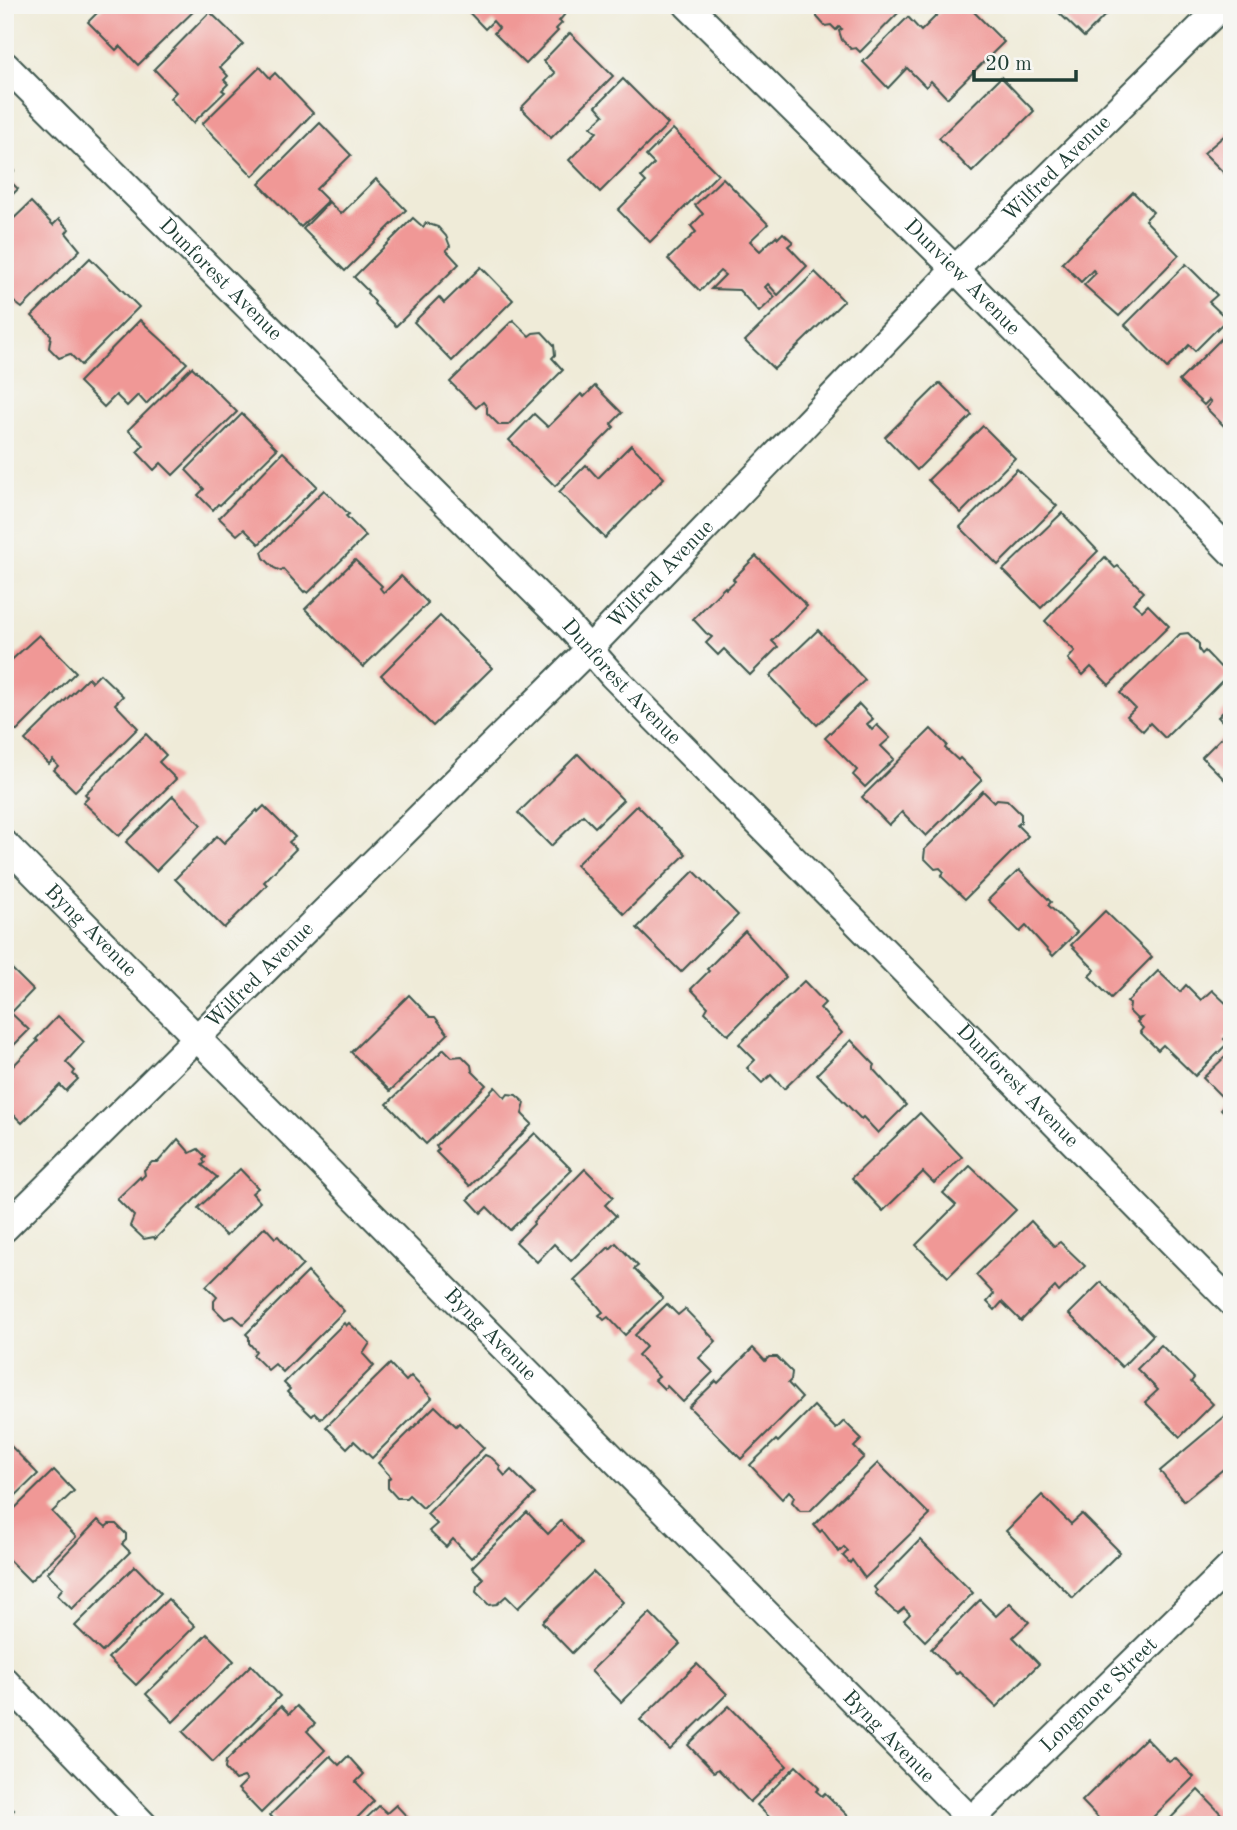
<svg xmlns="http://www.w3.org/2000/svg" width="1237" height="1830" font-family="'Old Standard TT',serif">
  <rect width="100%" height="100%" fill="#f6f6f2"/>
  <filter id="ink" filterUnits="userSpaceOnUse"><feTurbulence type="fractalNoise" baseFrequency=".0143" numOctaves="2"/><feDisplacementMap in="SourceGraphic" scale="14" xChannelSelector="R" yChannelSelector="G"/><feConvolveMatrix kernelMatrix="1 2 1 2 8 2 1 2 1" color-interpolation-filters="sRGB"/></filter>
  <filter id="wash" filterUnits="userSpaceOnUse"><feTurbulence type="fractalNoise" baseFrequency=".00686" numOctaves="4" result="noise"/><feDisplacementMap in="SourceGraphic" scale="28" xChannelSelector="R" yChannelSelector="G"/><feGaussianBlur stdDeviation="1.57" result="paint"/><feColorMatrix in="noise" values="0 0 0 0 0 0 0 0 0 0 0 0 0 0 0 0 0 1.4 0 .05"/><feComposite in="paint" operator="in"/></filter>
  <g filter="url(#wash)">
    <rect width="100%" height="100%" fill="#efebd8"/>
    <g id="blocks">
      <g fill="#f09896">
        <path d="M 105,5 L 200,5 L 138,65 L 120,46 L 116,50 L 88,22 Z"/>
        <path d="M 462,5 L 557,5 L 565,14 L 559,21 L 562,23 L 556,29 L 558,31 L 526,64 L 494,33 L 499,28 L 493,21 L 485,29 Z"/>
        <path d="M 814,5 L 906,5 L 860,52 L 856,48 L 851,49 L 842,40 L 839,31 L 842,29 L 839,27 L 836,30 L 831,25 L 825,26 L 817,17 L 817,12 L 812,7 Z"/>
        <path d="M 947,5 L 967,5 L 1004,42 L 947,98 L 931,81 L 926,87 L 907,68 L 888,88 L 863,62 L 908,17 L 921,31 Z"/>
        <path d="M 1051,5 L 1115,5 L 1084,37 Z"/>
        <path d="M 210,12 L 243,44 L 220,67 L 228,76 L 224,80 L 228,84 L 222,90 L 225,92 L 193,123 L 170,98 L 176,92 L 154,69 Z"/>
        <path d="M 570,33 L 613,76 L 551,138 L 521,108 L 555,73 L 543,61 Z"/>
        <path d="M 260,67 L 270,78 L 275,73 L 313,113 L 253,176 L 202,124 Z"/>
        <path d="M 1001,77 L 1034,111 L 972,172 L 939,138 Z"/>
        <path d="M 623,79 L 668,124 L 600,192 L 569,160 L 597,132 L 591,127 L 604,115 L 596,106 Z"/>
        <path d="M 320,123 L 351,155 L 316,189 L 328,201 L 301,227 L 259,184 Z"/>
        <path d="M 673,129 L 718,174 L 650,242 L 618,210 L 646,182 L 641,177 L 654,164 L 646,156 Z"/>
        <path d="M 1232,129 L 1232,181 L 1204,153 Z"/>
        <path d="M 5,162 L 14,171 L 7,178 L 18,189 L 5,202 Z"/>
        <path d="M 723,178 L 768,224 L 750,241 L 760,251 L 776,236 L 778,238 L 783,233 L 793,242 L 788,246 L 807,266 L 778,295 L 768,284 L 765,287 L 775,297 L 759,312 L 739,290 L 711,289 L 725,275 L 720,271 L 700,291 L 668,259 L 696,232 L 691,226 L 703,214 L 695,205 Z"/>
        <path d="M 376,179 L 406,210 L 345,271 L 303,229 L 329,202 L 341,214 Z"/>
        <path d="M 1133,192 L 1153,212 L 1145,220 L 1179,255 L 1119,316 L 1084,285 L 1096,273 L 1093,270 L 1081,282 L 1062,263 Z"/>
        <path d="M 31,202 L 53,225 L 59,219 L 69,229 L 66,233 L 80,250 L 22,308 L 5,295 L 5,227 Z"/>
        <path d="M 413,218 L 423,227 L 426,223 L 438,227 L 446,236 L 450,246 L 446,250 L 459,264 L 396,326 L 374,304 L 375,302 L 367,293 L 368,291 L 354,277 Z"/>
        <path d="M 90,258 L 139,307 L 81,365 L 70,354 L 59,358 L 49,348 L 51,335 L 32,316 Z"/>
        <path d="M 1186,264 L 1217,295 L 1209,302 L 1227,319 L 1195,351 L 1189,345 L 1167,368 L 1125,325 Z"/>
        <path d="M 481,267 L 513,300 L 452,361 L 414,322 L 439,297 L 444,303 Z"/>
        <path d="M 815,272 L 844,301 L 774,369 L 745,341 Z"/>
        <path d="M 140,320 L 187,363 L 146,404 L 138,395 L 127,406 L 116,395 L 104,407 L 79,382 Z"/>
        <path d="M 513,320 L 529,336 L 533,333 L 542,332 L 554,345 L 555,355 L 552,358 L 563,370 L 508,425 L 499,425 L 487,413 L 487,407 L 483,402 L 476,408 L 450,382 Z"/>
        <path d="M 1232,328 L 1232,418 L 1224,426 L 1206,408 L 1211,402 L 1209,400 L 1204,405 L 1179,381 Z"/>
        <path d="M 192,367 L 237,412 L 173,475 L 161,463 L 154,470 L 137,452 L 144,445 L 128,430 Z"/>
        <path d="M 940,383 L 972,415 L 917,470 L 885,437 Z"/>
        <path d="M 595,386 L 622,413 L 611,424 L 614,427 L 555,486 L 509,440 L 534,414 L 548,427 L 581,394 L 584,397 Z"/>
        <path d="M 242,414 L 277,449 L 220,505 L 218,504 L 213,510 L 198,495 L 204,489 L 186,470 Z"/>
        <path d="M 983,426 L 1015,458 L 961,513 L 928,480 Z"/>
        <path d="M 631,445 L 664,478 L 605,538 L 559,492 L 586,465 L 598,478 Z"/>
        <path d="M 283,452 L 317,486 L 259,544 L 244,529 L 237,535 L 219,518 Z"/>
        <path d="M 1017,469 L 1057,506 L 998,565 L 960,527 Z"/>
        <path d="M 324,490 L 349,514 L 346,516 L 366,536 L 308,593 L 305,591 L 304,592 L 283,569 L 281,571 L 274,568 L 264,558 L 262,552 Z"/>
        <path d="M 1062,513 L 1098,551 L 1041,608 L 1003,570 Z"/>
        <path d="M 756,556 L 807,606 L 772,641 L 778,647 L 750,675 L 724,649 L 718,655 L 706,643 L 712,637 L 706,633 L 693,619 L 725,587 L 726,589 L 735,581 L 733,579 Z"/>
        <path d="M 1105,557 L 1115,568 L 1118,566 L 1144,592 L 1133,603 L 1142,611 L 1148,605 L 1169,626 L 1109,685 L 1091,667 L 1083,675 L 1068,659 L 1075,651 L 1045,621 Z"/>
        <path d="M 355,560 L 382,586 L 380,588 L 384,593 L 401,576 L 428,603 L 363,667 L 305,609 Z"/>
        <path d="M 440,616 L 492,668 L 433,726 L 381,675 Z"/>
        <path d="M 818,630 L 865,680 L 817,725 L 770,676 Z"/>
        <path d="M 1188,633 L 1199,644 L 1199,650 L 1202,654 L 1205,651 L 1228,675 L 1165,738 L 1150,723 L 1143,731 L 1127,716 L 1135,708 L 1120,693 L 1180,634 Z"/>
        <path d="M 39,635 L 76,672 L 17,731 L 9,723 L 5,726 L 5,666 Z"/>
        <path d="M 100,674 L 123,696 L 115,704 L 138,728 L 75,791 L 54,770 L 58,766 L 53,760 L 49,764 L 25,740 L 88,678 L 92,682 Z"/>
        <path d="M 1232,703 L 1232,787 L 1202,757 L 1230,729 L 1218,717 Z"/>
        <path d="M 859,704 L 873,719 L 867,724 L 872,730 L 877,725 L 890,738 L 881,746 L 894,759 L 865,787 L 853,775 L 857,770 L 825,738 Z"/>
        <path d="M 931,729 L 947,745 L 945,748 L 958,760 L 960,758 L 982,780 L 926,836 L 902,812 L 889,825 L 862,797 Z"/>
        <path d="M 146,734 L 166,755 L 159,762 L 176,779 L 119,836 L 83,802 L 88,797 L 85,794 Z"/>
        <path d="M 578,754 L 623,800 L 595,827 L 583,815 L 551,846 L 518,813 Z"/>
        <path d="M 983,791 L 994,802 L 997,799 L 1007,800 L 1021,814 L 1021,822 L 1017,825 L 1028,836 L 965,899 L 941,876 L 944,872 L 940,868 L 935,869 L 924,858 L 925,849 Z"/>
        <path d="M 173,796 L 201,825 L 156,871 L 126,842 Z"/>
        <path d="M 637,805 L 686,854 L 624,914 L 576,865 Z"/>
        <path d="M 264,806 L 295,837 L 289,842 L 296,849 L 264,882 L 267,885 L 224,928 L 175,879 L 217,836 L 224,843 L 257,810 L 258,812 Z"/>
        <path d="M 1019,870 L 1051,902 L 1048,905 L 1077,932 L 1053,956 L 1026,926 L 1020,932 L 988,900 Z"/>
        <path d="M 694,871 L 738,915 L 681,972 L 637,928 Z"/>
        <path d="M 1105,911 L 1152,957 L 1111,998 L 1089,976 L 1095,970 L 1071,945 Z"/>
        <path d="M 745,931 L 786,977 L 728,1035 L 705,1012 L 708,1007 L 691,989 L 709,971 L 707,969 Z"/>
        <path d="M 9,966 L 33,990 L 11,1013 L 29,1030 L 5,1054 L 5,970 Z"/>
        <path d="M 1158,971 L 1180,992 L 1186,985 L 1201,1000 L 1212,990 L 1232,1009 L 1232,1032 L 1224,1039 L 1228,1043 L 1195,1076 L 1163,1045 L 1158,1050 L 1140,1032 L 1143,1028 L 1137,1022 L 1141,1018 L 1137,1019 L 1129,1011 L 1130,1004 L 1127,1002 Z"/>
        <path d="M 804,981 L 825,1003 L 820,1008 L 842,1033 L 784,1089 L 771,1075 L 762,1083 L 747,1068 L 755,1060 L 739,1044 Z"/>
        <path d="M 409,995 L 430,1017 L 435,1017 L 448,1034 L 390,1091 L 351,1052 Z"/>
        <path d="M 58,1016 L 84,1042 L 66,1062 L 75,1071 L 73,1074 L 78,1079 L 66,1091 L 60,1085 L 22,1123 L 5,1106 L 5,1074 L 38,1041 L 36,1039 Z"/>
        <path d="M 851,1040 L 875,1065 L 873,1069 L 906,1105 L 878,1133 L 863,1117 L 861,1119 L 817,1074 Z"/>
        <path d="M 444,1049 L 452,1057 L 462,1056 L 471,1065 L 472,1071 L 486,1085 L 426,1144 L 387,1104 Z"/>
        <path d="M 1232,1050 L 1232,1120 L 1221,1109 L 1227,1102 L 1203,1078 Z"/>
        <path d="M 495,1087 L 505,1098 L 508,1094 L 516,1095 L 525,1103 L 522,1114 L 532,1124 L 470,1186 L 436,1152 L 439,1149 L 436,1146 Z"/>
        <path d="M 920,1113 L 962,1157 L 934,1183 L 923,1172 L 883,1211 L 852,1178 Z"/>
        <path d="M 535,1133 L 572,1170 L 510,1230 L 487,1207 L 481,1213 L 468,1199 Z"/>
        <path d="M 178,1139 L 190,1153 L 198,1149 L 206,1157 L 203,1160 L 205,1163 L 202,1165 L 217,1177 L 155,1239 L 154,1237 L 144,1239 L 130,1226 L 134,1216 L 117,1199 L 140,1177 L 141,1179 L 145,1175 L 144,1170 L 152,1162 L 158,1162 Z"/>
        <path d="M 970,1166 L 1016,1210 L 948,1277 L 916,1245 L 956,1205 L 943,1193 Z"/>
        <path d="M 240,1169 L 258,1188 L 252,1193 L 260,1202 L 226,1236 L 198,1208 Z"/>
        <path d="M 585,1169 L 613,1197 L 605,1205 L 616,1216 L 571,1261 L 554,1244 L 537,1262 L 516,1242 L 534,1224 L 533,1222 Z"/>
        <path d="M 1031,1221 L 1054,1246 L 1060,1242 L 1085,1266 L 1059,1292 L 1055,1287 L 1021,1321 L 1002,1302 L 995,1310 L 987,1302 L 994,1294 L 976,1275 Z"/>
        <path d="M 265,1227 L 275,1238 L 278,1236 L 303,1265 L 243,1324 L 234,1316 L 225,1319 L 214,1308 L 214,1301 L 217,1297 L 206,1286 Z"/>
        <path d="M 616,1243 L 638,1266 L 634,1269 L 663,1298 L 625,1335 L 608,1317 L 604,1320 L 599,1315 L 603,1312 L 598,1306 L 574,1280 L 609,1247 L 610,1249 Z"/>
        <path d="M 308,1272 L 344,1311 L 283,1372 L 275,1364 L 268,1370 L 253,1355 L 256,1351 L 249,1343 L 249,1337 L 246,1334 Z"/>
        <path d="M 1101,1282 L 1153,1335 L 1122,1367 L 1069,1314 Z"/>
        <path d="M 667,1304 L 678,1315 L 685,1309 L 716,1341 L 699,1358 L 713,1372 L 683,1402 L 667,1386 L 664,1389 L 655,1380 L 659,1377 L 638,1355 L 646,1347 L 635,1335 Z"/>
        <path d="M 344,1323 L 346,1326 L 349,1323 L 370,1343 L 363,1354 L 374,1366 L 321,1419 L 315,1413 L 312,1416 L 287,1392 L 290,1389 L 284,1383 Z"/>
        <path d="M 1161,1345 L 1194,1378 L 1191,1382 L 1213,1404 L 1180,1437 L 1145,1402 L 1158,1390 L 1137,1369 Z"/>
        <path d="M 753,1348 L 765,1361 L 769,1357 L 777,1357 L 792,1372 L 791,1380 L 788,1383 L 802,1398 L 741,1459 L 689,1407 L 716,1381 L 718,1383 Z"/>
        <path d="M 390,1364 L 406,1381 L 411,1376 L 432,1398 L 372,1458 L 354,1441 L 347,1448 L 326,1427 Z"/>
        <path d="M 435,1406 L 456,1426 L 459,1423 L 484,1448 L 423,1508 L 409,1495 L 406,1498 L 397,1498 L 388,1488 L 388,1479 L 391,1477 L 378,1463 Z"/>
        <path d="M 814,1406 L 836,1429 L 844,1421 L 862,1439 L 854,1447 L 864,1457 L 810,1511 L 800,1511 L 792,1502 L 794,1496 L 789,1491 L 782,1499 L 750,1465 L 776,1440 L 778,1442 Z"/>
        <path d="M 1230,1412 L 1232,1462 L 1184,1501 L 1160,1471 Z"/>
        <path d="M 5,1440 L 38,1474 L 5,1506 Z"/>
        <path d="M 485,1455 L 492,1458 L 500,1466 L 499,1469 L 505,1476 L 511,1470 L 535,1494 L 471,1558 L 453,1539 L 446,1547 L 429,1531 L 437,1524 L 427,1514 Z"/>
        <path d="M 878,1463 L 930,1515 L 865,1578 L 852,1560 L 850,1563 L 843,1556 L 848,1551 L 844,1547 L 839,1552 L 822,1530 L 820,1532 L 814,1525 Z"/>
        <path d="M 54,1470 L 74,1491 L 52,1512 L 76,1537 L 30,1581 L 5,1556 L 5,1518 Z"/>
        <path d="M 1042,1495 L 1071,1524 L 1082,1514 L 1120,1552 L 1073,1598 L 1006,1531 Z"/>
        <path d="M 527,1512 L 548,1534 L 561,1521 L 582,1543 L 518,1608 L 506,1596 L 497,1604 L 489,1605 L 476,1592 L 477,1586 L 484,1579 L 472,1567 Z"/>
        <path d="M 98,1520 L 106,1527 L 109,1524 L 116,1524 L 126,1534 L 126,1540 L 122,1544 L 130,1552 L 72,1609 L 57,1595 L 63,1588 L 47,1573 Z"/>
        <path d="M 920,1540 L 973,1593 L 925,1641 L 904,1620 L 910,1614 L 904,1608 L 898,1613 L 893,1610 L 875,1593 L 877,1591 L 874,1587 Z"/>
        <path d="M 135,1566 L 161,1593 L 102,1652 L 75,1626 Z"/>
        <path d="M 593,1572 L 623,1602 L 572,1653 L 542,1622 Z"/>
        <path d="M 168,1599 L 195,1626 L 136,1685 L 108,1658 Z"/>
        <path d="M 980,1600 L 996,1616 L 1010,1603 L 1029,1622 L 1013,1637 L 1039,1664 L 996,1707 L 959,1671 L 956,1674 L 931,1649 Z"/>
        <path d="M 650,1613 L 680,1644 L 621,1702 L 591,1671 Z"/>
        <path d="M 207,1634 L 234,1661 L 173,1722 L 146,1694 Z"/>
        <path d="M 697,1664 L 727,1694 L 670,1750 L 640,1720 Z"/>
        <path d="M 251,1665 L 280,1696 L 213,1762 L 183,1732 Z"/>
        <path d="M 281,1706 L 289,1714 L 297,1706 L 315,1724 L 307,1731 L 325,1750 L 261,1813 L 238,1789 L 247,1780 L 244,1777 L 235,1780 L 225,1769 L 226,1761 Z"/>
        <path d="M 729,1706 L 787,1766 L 750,1802 L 718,1769 L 714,1772 L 688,1745 Z"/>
        <path d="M 1146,1738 L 1169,1762 L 1175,1758 L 1194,1777 L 1145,1825 L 1105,1825 L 1082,1801 Z"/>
        <path d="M 330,1756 L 339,1765 L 348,1756 L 364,1774 L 356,1782 L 374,1801 L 350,1825 L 279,1825 L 270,1815 Z"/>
        <path d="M 796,1766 L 819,1788 L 816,1791 L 822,1796 L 825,1793 L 848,1816 L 845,1819 L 851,1825 L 777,1825 L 757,1805 Z"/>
        <path d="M 1198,1790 L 1232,1825 L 1164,1825 Z"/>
        <path d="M 5,1802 L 14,1810 L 5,1819 Z"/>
        <path d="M 396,1805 L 412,1822 L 410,1825 L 359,1825 L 379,1806 L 387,1813 Z"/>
      </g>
    </g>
  </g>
  <g filter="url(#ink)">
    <use href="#blocks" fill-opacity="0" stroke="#3e574d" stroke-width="2"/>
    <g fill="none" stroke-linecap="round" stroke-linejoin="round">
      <defs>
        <g id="street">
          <path id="s1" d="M 687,5 L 955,269 L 1232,553"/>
          <path id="s2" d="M 5,65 L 568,625 L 612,675 L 1232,1303"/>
          <path id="s3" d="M 5,844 L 976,1825"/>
          <path id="s4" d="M 5,1228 L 589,649 L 955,269 L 1223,5"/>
          <path d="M 5,1681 L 144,1825"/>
          <path id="s5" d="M 966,1825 L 1232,1565"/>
        </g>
      </defs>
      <use href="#street" stroke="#3e574d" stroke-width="30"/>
      <use href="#street" stroke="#fff" stroke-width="26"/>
    </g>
  </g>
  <g text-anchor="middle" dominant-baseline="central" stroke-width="6" stroke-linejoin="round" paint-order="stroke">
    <g font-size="21" fill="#1f3d34" stroke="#f6f6f2">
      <text stroke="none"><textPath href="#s4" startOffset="1493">Wilfred Avenue</textPath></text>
      <text stroke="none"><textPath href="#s1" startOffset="387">Dunview Avenue</textPath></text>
      <text stroke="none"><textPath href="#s2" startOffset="304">Dunforest Avenue</textPath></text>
      <text stroke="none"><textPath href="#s4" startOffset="926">Wilfred Avenue</textPath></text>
      <text stroke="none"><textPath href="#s2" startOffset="872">Dunforest Avenue</textPath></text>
      <text stroke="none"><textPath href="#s3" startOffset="122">Byng Avenue</textPath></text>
      <text stroke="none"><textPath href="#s4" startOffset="359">Wilfred Avenue</textPath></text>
      <text stroke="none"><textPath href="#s2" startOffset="1438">Dunforest Avenue</textPath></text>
      <text stroke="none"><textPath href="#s3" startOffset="690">Byng Avenue</textPath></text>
      <text stroke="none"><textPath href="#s5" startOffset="186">Longmore Street</textPath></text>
      <text stroke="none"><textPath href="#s3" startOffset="1256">Byng Avenue</textPath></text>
    </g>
  </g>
  <rect width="1237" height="1830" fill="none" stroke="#f6f6f2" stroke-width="28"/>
  <path d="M974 70v10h102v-10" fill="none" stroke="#1f3d34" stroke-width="3.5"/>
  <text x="985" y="70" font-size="21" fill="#1f3d34" stroke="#f6f6f2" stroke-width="5" paint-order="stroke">20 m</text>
</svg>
